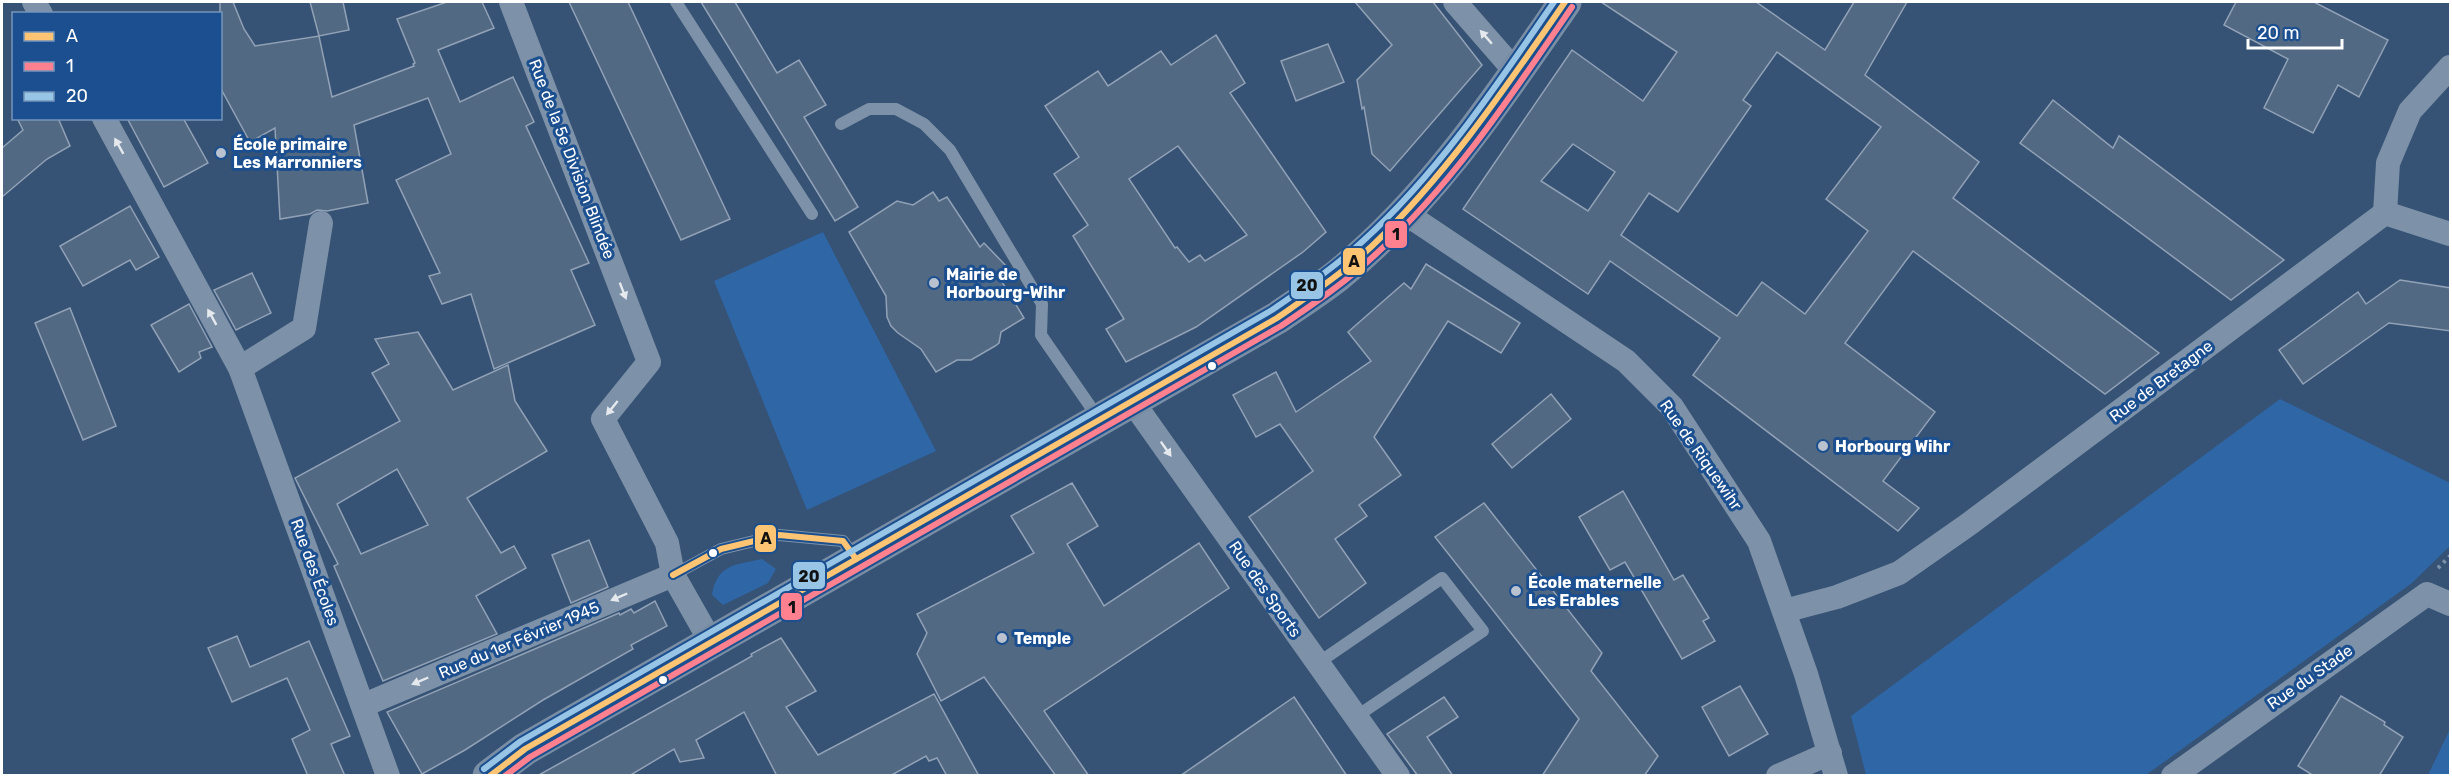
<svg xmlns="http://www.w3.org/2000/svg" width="2452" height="777" font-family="Rubik,sans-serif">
  <rect width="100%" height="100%" fill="#365274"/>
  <g fill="#2f66a5">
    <path d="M 823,232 L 936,451 L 807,510 L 714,281 Z"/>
    <path d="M 2280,399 L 2450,483 L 2450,546 L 2412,583 L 2146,775 L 1866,775 L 1851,716 Z"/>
    <path d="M 762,559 L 776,569 L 768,583 L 723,605 L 712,595 C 717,564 735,565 762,559 Z"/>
    <path d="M 2450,729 L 2450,775 L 2428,775 Z"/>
  </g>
  <g fill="#526984" stroke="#92a2b6" stroke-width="1.5" fill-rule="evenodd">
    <path d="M 220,2 L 233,2 L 244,29 L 255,46 L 319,36 L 332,97 L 414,66 L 413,64 L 415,63 L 397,19 L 447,2 L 482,2 L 494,28 L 438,50 L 460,102 L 513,77 L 534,122 L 526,126 L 589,263 L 571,270 L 595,325 L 494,369 L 471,294 L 442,304 L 429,276 L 440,273 L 396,180 L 451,154 L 428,98 L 354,125 L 368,203 L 327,211 L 317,210 L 310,214 L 280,219 L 275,128 L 250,142 L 220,87 Z"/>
    <path d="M 310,2 L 343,2 L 349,30 L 319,36 Z"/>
    <path d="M 569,2 L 628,2 L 730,219 L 681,240 Z"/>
    <path d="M 701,2 L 735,2 L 777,73 L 799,60 L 826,105 L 804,117 L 858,207 L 835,221 Z"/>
    <path d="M 1355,2 L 1433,2 L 1482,65 L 1390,171 L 1372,154 L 1364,107 L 1362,109 L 1357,80 L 1392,45 Z"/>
    <path d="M 1601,2 L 1756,2 L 1825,50 L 1854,2 L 1907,2 L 1865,75 L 1979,162 L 1953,198 L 2159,353 L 2105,394 L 1913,251 L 1845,343 L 1935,412 L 1883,481 L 1919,508 L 1898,531 L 1693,375 L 1720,338 L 1610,261 L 1588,294 L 1463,209 L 1572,50 L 1643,101 L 1677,52 ZM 1777,52 L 1881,127 L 1826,199 L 1868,231 L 1805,314 L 1762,282 L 1737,316 L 1621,235 L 1649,193 L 1678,212 L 1751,106 L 1743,100 ZM 1573,144 L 1615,172 L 1588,211 L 1541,181 Z"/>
    <path d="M 2236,2 L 2314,2 L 2388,40 L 2359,97 L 2338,85 L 2313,133 L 2264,108 L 2288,59 L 2224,25 Z"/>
    <path d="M 1216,35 L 1245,83 L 1230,93 L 1326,232 L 1303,252 L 1196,327 L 1126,362 L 1106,329 L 1124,319 L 1073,236 L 1088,225 L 1054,174 L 1079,157 L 1045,106 L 1098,71 L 1108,86 L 1161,51 L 1171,65 ZM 1178,146 L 1247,235 L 1205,261 L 1200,255 L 1189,262 L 1177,247 L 1175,248 L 1129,179 Z"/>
    <path d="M 1328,44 L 1344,82 L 1296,101 L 1281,61 Z"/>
    <path d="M 2053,100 L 2113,148 L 2119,136 L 2284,260 L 2231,300 L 2020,143 Z"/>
    <path d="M 17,118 L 58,118 L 70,146 L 47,159 L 2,197 L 2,148 L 23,130 Z"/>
    <path d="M 127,118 L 183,118 L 208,163 L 164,187 Z"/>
    <path d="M 933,192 L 939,201 L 947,197 L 980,247 L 984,243 L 1011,271 L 999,277 L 1024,318 L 1001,332 L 999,343 L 995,346 L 971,360 L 957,360 L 936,372 L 921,349 L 898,333 L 891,326 L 887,317 L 886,296 L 849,232 L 897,201 L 913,205 Z"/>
    <path d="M 130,206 L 159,257 L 136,270 L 130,260 L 83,286 L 60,246 Z"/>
    <path d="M 1426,264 L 1520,323 L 1501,353 L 1448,321 L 1374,437 L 1401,475 L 1359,505 L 1367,516 L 1335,539 L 1366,583 L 1319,618 L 1249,517 L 1313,471 L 1280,424 L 1256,437 L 1233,395 L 1276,372 L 1296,412 L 1371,361 L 1348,332 L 1404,283 L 1411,289 Z"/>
    <path d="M 252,273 L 271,313 L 236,330 L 214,290 Z"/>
    <path d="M 2400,280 L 2451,288 L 2451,331 L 2389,323 L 2303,384 L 2279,350 L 2358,292 L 2366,304 Z"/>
    <path d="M 189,304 L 212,347 L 199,352 L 201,358 L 179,372 L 151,325 Z"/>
    <path d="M 70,308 L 116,426 L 83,440 L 35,323 Z"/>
    <path d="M 418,332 L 453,390 L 508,365 L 515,401 L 547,451 L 467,498 L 501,553 L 514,546 L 526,568 L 476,596 L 497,634 L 383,681 L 334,566 L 338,564 L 295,478 L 400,421 L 372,373 L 389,364 L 375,339 ZM 397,469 L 428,525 L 361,554 L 337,504 Z"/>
    <path d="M 1551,394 L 1571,419 L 1512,468 L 1492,444 Z"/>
    <path d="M 1072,483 L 1098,526 L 1067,544 L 1104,606 L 1199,543 L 1229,588 L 1044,711 L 1089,776 L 1056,776 L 984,677 L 941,701 L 917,654 L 927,633 L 917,614 L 1034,553 L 1011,516 Z"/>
    <path d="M 1623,491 L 1674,580 L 1683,575 L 1709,618 L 1703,621 L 1715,641 L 1682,659 L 1625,562 L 1610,570 L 1579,517 Z"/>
    <path d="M 1484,503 L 1602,653 L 1591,671 L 1658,756 L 1644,776 L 1542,776 L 1579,719 L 1435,537 Z"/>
    <path d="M 589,540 L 608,587 L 571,603 L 552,555 Z"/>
    <path d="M 655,601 L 667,626 L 631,645 L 633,649 L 543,700 L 465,750 L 422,774 L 387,712 L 619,613 L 620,615 L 631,609 L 634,613 Z"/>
    <path d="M 237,636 L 250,667 L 309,641 L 350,736 L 331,744 L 345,776 L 308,776 L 292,739 L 310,730 L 287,678 L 232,702 L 208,648 Z"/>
    <path d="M 781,638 L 816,691 L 786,707 L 818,755 L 934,694 L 979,776 L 947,776 L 937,758 L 929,761 L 926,756 L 890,776 L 777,776 L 744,712 L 696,740 L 704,758 L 680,762 L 674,749 L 629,776 L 537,776 L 738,664 L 752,656 L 751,654 Z"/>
    <path d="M 1740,686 L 1768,734 L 1729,756 L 1702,707 Z"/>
    <path d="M 2341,696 L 2385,722 L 2384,725 L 2403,737 L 2379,776 L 2314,776 L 2298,766 Z"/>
    <path d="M 1294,697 L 1347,776 L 1180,776 Z"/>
    <path d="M 1444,697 L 1458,717 L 1427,737 L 1453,776 L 1418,776 L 1387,734 Z"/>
  </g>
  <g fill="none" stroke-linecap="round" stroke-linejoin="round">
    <path stroke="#7d92a8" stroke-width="4" stroke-dasharray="3 4.5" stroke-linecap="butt" d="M 2438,568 L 2450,556"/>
    <g stroke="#7d92a8" stroke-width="12">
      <path d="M 676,2 L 812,214"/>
      <path d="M 841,124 L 869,109 L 896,109 L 924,124 L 950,150 L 1042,304 L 1041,335 L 1099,419"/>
      <path d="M 673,575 L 721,549 L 779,535 L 843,541 L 855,558"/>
      <path d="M 1318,663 L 1442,578 L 1483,631 L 1357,716"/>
    </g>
    <g stroke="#7d92a8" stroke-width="24">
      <path d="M 34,2 L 41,14"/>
      <path d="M 511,2 L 649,362 L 603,419 L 667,543 L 673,575 L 711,642"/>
      <path d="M 1455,2 L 1516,72"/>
      <path d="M 104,118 L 240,368"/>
      <path d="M 1405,213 L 1626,361 L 1672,407 L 1759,541 L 1806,674 L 1836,776"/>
      <path d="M 2385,213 L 2450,234"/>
      <path d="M 321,223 L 304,328 L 240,368 L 388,776"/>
      <path d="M 1132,401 L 1398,776"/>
      <path d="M 1784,611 L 1837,597 L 1899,573 L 1969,524 L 2385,213 L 2388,163 L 2410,111 L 2450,67"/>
      <path d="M 364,705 L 673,575"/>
      <path d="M 1778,776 L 1830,753"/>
      <path d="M 2173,776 L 2427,594 L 2450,604"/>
    </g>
    <path stroke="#798da4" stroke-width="33" d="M 489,776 L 525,749 L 1277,318 C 1297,304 1318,291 1337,276 C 1430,201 1498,99 1565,2"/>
    <defs>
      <g id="bus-1">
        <path d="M 673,575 L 721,549 L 779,535 L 843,541 L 856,559"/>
        <path d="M 490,776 L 525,749 L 1277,318 C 1310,295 1343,273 1372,246 C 1447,174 1506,87 1565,2"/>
      </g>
      <path id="bus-2" d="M 505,776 L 530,757 L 1281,326 C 1315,303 1347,281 1376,254 C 1454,183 1513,93 1572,7"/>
      <path id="bus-3" d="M 484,769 L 521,741 L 1272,310 C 1304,288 1335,267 1363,241 C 1439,172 1497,85 1554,2"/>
    </defs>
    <use href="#bus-1" stroke="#1b4f8f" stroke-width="10"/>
    <use href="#bus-2" stroke="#1b4f8f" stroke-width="10"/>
    <use href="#bus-3" stroke="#1b4f8f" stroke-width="10"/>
    <use href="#bus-1" stroke="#fdc573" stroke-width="6"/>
    <use href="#bus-2" stroke="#ff808e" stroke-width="6"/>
    <use href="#bus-3" stroke="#98c5e6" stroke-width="6"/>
  </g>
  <defs><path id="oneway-solid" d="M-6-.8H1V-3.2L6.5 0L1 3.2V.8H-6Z" transform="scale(1.5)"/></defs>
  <g fill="#e5e9ee">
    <use href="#oneway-solid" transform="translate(1486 37) rotate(-131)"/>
    <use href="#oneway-solid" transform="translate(119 146) rotate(-119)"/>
    <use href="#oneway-solid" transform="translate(623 291) rotate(69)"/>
    <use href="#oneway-solid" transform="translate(212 317) rotate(-119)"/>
    <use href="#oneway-solid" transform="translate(612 408) rotate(129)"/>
    <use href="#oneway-solid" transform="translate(1166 449) rotate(55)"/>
    <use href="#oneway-solid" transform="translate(619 597) rotate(157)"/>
    <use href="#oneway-solid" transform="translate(420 681) rotate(157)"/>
  </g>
  <g fill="#b9c2ce" stroke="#1b4f8f" stroke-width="2">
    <circle cx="221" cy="153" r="6"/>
    <circle cx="934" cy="283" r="6"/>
    <circle cx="1823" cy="446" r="6"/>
    <circle cx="1516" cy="591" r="6"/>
    <circle cx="1002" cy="638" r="6"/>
  </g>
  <g fill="#fff" stroke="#1b4f8f" stroke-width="2">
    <circle cx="1212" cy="366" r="5"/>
    <circle cx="713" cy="553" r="5"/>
    <circle cx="663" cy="680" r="5"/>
  </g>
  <g text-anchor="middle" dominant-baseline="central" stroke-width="6" stroke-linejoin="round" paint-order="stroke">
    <g font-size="16" font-weight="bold" fill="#fff" stroke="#1b4f8f" text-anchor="start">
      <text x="233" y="144">École primaire<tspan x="233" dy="18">Les Marronniers</tspan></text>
      <text x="946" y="274">Mairie de<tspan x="946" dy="18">Horbourg-Wihr</tspan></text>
      <text x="1835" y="446">Horbourg Wihr</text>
      <text x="1528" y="582">École maternelle<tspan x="1528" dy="18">Les Erables</tspan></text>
      <text x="1014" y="638">Temple</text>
    </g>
    <g font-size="16" fill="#fff" stroke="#1b4f8f">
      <text transform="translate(572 159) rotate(69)">Rue de la 5e Division Blindée</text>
      <text transform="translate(2161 381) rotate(-37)">Rue de Bretagne</text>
      <text transform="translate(1701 455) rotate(55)">Rue de Riquewihr</text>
      <text transform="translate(315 572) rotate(70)">Rue des Écoles</text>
      <text transform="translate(1265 589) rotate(55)">Rue des Sports</text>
      <text transform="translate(519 640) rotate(-23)">Rue du 1er Février 1945</text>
      <text transform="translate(2310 677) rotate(-35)">Rue du Stade</text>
    </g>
  </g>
  <g stroke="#1b4f8f" stroke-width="2">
    <rect x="1384" y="220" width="24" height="29" rx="6" fill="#ff808e"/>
    <rect x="1342" y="247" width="24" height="29" rx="6" fill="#fdc573"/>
    <rect x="1290" y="271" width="34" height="29" rx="6" fill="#98c5e6"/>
    <rect x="754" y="524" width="23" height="29" rx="6" fill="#fdc573"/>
    <rect x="792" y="561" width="34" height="29" rx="6" fill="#98c5e6"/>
    <rect x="780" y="592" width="23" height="29" rx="6" fill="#ff808e"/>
  </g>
  <g font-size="16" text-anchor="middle" font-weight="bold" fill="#111">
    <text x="1396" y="240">1</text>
    <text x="1354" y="267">A</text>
    <text x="1307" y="291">20</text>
    <text x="766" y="544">A</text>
    <text x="809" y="582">20</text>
    <text x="792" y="613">1</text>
  </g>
  <rect width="2452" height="777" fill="none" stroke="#ffffff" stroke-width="6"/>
  <rect x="12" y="12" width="210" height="108" fill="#1b4f8f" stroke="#7695bc" stroke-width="1.5"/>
  <rect x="24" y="32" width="30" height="9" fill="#fdc573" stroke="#7695bc" stroke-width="1.5"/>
  <text x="66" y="42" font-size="18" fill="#ffffff">A</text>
  <rect x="24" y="62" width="30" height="9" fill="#ff808e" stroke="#7695bc" stroke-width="1.5"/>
  <text x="66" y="72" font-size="18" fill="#ffffff">1</text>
  <rect x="24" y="92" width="30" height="9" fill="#98c5e6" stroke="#7695bc" stroke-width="1.5"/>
  <text x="66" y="102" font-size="18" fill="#ffffff">20</text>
  <path d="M2248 39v9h94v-9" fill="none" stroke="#ffffff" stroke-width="3"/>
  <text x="2257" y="39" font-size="18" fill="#ffffff" stroke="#1b4f8f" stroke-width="4.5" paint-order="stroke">20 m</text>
</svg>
